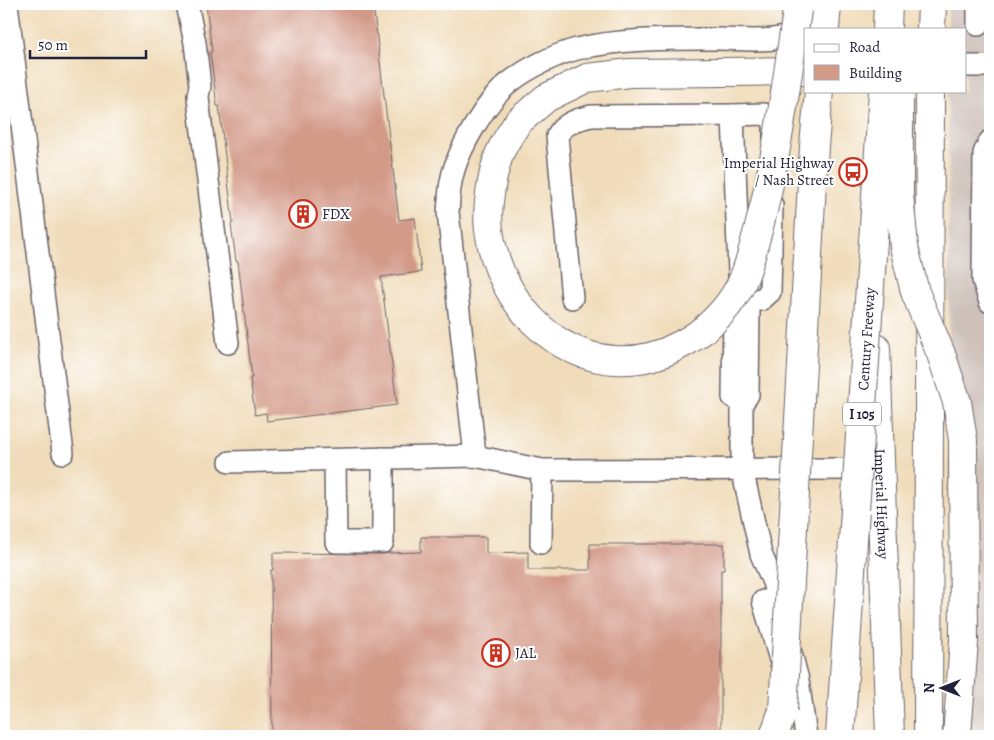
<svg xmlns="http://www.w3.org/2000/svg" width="994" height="740" font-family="Alegreya,serif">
  <rect width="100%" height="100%" fill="#fff"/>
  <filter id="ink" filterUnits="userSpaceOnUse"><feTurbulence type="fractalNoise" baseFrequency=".02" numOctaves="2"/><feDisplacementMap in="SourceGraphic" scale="10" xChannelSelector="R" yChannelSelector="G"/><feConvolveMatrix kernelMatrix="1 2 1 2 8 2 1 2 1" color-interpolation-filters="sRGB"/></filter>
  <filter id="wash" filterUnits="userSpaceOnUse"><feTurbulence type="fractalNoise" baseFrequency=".0096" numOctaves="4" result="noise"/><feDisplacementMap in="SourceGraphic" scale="20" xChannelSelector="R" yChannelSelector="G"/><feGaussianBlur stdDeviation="1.12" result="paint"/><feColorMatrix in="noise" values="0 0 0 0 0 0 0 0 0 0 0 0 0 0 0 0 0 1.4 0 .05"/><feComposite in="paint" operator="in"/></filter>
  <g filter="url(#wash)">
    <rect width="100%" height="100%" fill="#f0dcba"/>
    <path fill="#cec1ba" d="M 948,4 L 990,4 L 990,736 L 951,736 L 948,91 L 965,91 L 965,29 L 948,29 Z"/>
    <g id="blocks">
      <g fill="#d39a88">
        <path d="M 206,4 L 373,4 L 399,220 L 415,218 L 421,272 L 381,277 L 397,405 L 267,421 L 266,413 L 255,415 L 250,378 L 252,378 L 238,261 L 236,261 L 231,224 L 233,223 L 219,106 L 217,106 L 210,52 L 212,52 Z"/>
        <path d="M 421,537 L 486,537 L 486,553 L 528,552 L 528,570 L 590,570 L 590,544 L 724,544 L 724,570 L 721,570 L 721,736 L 272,736 L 271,570 L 273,570 L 273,553 L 383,554 L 390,553 L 421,552 Z"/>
      </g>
    </g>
  </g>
  <g filter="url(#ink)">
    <use href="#blocks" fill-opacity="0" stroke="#6a6367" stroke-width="1"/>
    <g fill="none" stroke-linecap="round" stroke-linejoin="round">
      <defs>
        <g id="minor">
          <path d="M 7,4 L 63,453"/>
          <path d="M 187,4 L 195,43 L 200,86 L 198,96 L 199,107 L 228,343"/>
          <path d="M 978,4 L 978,25"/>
          <path d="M 965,66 L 990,66"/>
          <path d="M 733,115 L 764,114 L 774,119 L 774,140"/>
          <path d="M 990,141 L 984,153 L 983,280 L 990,302"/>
          <path d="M 572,298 L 557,136 C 564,123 578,119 591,116 L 733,115 L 740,299 L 734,308 L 733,397 L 742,403"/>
          <path d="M 740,299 L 749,309 L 748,395 L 742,403 L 742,469 L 761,554 L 773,582 L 783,619"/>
          <path d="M 740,299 L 761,300 L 770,292 L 772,205"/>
          <path d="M 475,456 L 448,212 C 449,202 449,192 451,182 C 456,152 486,101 510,82 C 528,68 554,55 577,49 C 621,38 672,39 717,39 C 740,39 780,44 799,31 C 807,25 810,13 811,4"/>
          <path d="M 335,460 L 336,542 L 383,542 L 383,458"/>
          <path d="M 230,462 L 475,456 L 542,470 L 873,469"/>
          <path d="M 541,543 L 542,470"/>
          <path d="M 763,601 L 781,663"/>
          <path d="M 791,653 L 798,680 L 806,736"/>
        </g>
        <g id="major">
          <path d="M 931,29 L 932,4"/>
          <path id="s1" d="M 876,348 L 890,736"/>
          <path d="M 928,736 L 930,91"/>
        </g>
        <g id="highway">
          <path d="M 825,29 L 827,4"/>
          <path d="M 887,29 L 888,4"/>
          <path d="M 518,122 L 546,98 L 587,78 L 630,73 L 805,71"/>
          <path d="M 774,736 L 783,710"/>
          <path d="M 957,736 L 964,641"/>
        </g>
      </defs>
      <use href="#minor" stroke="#6a6367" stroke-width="24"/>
      <use href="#major" stroke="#6a6367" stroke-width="30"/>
      <use href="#highway" stroke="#6a6367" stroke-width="30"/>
      <use href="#minor" stroke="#fff" stroke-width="21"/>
      <use href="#major" stroke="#fff" stroke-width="28"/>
      <use href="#highway" stroke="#fff" stroke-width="28"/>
      <defs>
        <g id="highway-bridge">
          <path d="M 899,100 L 899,194 L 904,247 L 915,292 L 941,354 L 957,402 L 963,440 L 964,641"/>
          <path d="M 518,122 C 511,133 503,144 499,155 C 492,175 486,209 489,230 C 501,321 591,393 680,345 C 704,333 726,312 739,288 C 749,270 753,247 759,227 C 778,154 787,78 798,4"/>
          <path d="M 783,710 L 814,146 L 819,91"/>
          <path id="s2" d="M 840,736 L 883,91"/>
        </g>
      </defs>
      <use href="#highway-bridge" stroke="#6a6367" stroke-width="30" stroke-linecap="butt"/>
      <use href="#highway-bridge" stroke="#fff" stroke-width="28"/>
    </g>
  </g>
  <defs>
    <symbol id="bus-ring" viewBox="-11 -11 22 22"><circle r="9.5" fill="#fff" stroke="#c8321e" stroke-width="1.5"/><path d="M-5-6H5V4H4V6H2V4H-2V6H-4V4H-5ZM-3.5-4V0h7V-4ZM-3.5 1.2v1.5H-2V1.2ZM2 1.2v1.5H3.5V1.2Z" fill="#c8321e"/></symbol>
    <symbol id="building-ring" viewBox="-11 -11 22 22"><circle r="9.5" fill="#fff" stroke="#c8321e" stroke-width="1.5"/><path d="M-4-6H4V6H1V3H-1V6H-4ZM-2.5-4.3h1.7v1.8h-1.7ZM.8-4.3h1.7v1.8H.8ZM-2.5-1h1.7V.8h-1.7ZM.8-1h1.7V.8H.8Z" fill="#c8321e"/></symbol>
  </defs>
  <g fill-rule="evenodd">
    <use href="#bus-ring" x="837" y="156" width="32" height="32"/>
    <use href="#building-ring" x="287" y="198" width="32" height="32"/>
    <use href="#building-ring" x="480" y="637" width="32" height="32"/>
  </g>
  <g text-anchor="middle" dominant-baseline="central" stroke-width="4" stroke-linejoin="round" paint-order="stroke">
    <rect fill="#fff" stroke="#646476" stroke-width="1" x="843" y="402.5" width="38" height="23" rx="4"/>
    <g font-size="14" font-weight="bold" fill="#22223b">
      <text x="862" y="414">I 105</text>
    </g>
    <g font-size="15" fill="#22223b" stroke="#fff" text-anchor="start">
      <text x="834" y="163" text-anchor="end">Imperial Highway<tspan x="834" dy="17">/ Nash Street</tspan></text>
      <text x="322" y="214">FDX</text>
      <text x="515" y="653">JAL</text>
    </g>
    <g font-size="15" fill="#22223b" stroke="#fff">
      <text stroke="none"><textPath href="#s2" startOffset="398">Century Freeway</textPath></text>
      <text stroke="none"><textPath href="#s1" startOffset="156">Imperial Highway</textPath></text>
    </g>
  </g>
  <rect width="994" height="740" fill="none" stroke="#fff" stroke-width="20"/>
  <rect x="804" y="28" width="162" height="65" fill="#ffffff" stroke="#a7a7b1"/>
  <rect x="814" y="44" width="25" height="8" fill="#ffffff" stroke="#a7a7b1"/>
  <text x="849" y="52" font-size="15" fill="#22223b">Road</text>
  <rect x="814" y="65" width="25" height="15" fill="#d39a88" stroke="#a7a7b1"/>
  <text x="849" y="78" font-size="15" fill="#22223b">Building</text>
  <g transform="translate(942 688) rotate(270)" stroke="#ffffff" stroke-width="4" paint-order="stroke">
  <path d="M0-4L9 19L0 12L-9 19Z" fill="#22223b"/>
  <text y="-8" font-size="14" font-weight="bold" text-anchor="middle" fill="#22223b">N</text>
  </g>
  <path d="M30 50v8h116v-8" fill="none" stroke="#22223b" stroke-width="2.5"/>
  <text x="38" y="50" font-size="15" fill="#22223b" stroke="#ffffff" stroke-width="4" paint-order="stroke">50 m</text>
</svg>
